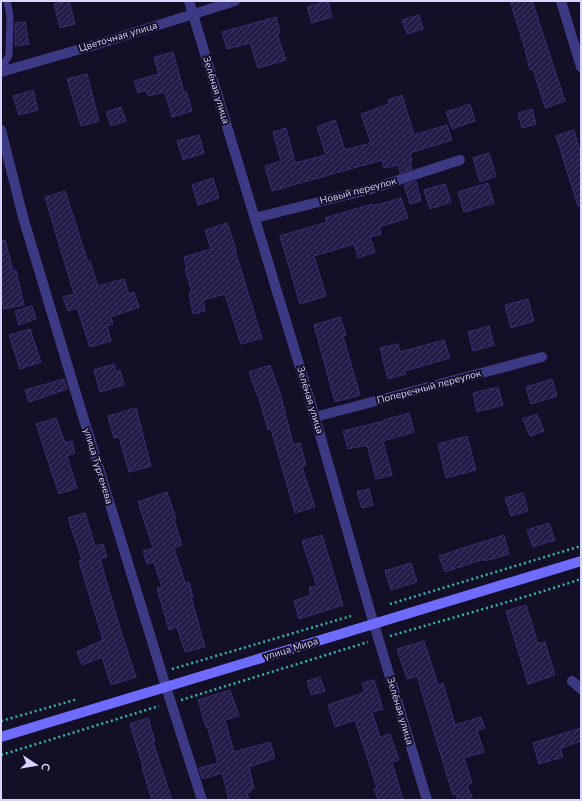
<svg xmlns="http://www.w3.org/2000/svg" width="582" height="801" font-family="'Nunito Sans',sans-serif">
  <defs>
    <pattern id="building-hatch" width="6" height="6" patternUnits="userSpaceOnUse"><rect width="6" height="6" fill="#241b47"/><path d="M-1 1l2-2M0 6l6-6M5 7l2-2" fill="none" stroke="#433b63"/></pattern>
  </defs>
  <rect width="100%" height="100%" fill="#130f26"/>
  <g fill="url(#building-hatch)" stroke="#3b2d73">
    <path d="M 66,1 L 69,1 L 75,24 L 60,28 L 54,4 Z"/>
    <path d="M 326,1 L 328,1 L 332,17 L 312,23 L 307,7 Z"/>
    <path d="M 510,1 L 532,1 L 565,101 L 545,108 L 533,69 L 530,70 L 525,49 Z"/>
    <path d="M 419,15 L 423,29 L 407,34 L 402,20 Z"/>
    <path d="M 276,17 L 280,33 L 277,34 L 286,60 L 258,68 L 250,43 L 227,49 L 222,32 Z"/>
    <path d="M 25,22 L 29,44 L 15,46 L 15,23 Z"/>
    <path d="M 173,52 L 184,92 L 186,91 L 192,111 L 172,117 L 165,92 L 148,96 L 146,90 L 138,93 L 134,81 L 159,74 L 154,57 Z"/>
    <path d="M 87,74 L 99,121 L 81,126 L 67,79 Z"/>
    <path d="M 33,90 L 38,110 L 19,115 L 13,96 Z"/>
    <path d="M 402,95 L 414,135 L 447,125 L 452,140 L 410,153 L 412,162 L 410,163 L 412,169 L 400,173 L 398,165 L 384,168 L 382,160 L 272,191 L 265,166 L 281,161 L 273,132 L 286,128 L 295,163 L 326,155 L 317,127 L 335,120 L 345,150 L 371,143 L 361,114 L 389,104 L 388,100 Z"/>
    <path d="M 470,104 L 475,121 L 452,129 L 446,112 Z"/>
    <path d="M 121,107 L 126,121 L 111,126 L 106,112 Z"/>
    <path d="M 532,109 L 536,124 L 522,128 L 518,113 Z"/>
    <path d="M 574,130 L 581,155 L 581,206 L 578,206 L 556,136 Z"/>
    <path d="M 199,135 L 204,153 L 183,160 L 177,141 Z"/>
    <path d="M 489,153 L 496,176 L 480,182 L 473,158 Z"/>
    <path d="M 213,178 L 219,198 L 198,205 L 192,185 Z"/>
    <path d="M 416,181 L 421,201 L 410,204 L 404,185 Z"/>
    <path d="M 488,183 L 494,203 L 464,212 L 458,192 Z"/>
    <path d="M 445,184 L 451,202 L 430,209 L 424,190 Z"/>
    <path d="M 65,191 L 88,262 L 90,261 L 98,286 L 124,279 L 129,294 L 134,292 L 139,307 L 111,317 L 113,324 L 107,326 L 111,341 L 90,347 L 77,308 L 68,311 L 63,297 L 74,294 L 45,197 Z"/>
    <path d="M 401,198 L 408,218 L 379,227 L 381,234 L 370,237 L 375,252 L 358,258 L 354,244 L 314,256 L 326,296 L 300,304 L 280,236 L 327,222 L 325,218 L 372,204 L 373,206 Z"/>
    <path d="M 227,223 L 236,249 L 235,250 L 248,293 L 262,338 L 241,344 L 225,294 L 203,300 L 205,311 L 193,314 L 189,293 L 192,292 L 185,269 L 187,268 L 184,257 L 211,249 L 205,230 Z"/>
    <path d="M 5,240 L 13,271 L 16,270 L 24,305 L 4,309 L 1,295 L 1,241 Z"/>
    <path d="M 528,299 L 534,321 L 511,328 L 505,305 Z"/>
    <path d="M 32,306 L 36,319 L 19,325 L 15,311 Z"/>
    <path d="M 340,317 L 346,335 L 343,336 L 360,395 L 335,402 L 314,325 Z"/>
    <path d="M 489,326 L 494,345 L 473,351 L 468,332 Z"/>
    <path d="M 30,329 L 41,362 L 20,369 L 9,335 Z"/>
    <path d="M 444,340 L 450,358 L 405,371 L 406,374 L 388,379 L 380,348 L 398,344 L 400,352 Z"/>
    <path d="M 114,364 L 116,372 L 120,370 L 124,385 L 100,392 L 94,370 Z"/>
    <path d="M 270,365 L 280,393 L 293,444 L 300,443 L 306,465 L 302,467 L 315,507 L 295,513 L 271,429 L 268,430 L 258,395 L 257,395 L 249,372 Z"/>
    <path d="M 64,379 L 67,389 L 29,402 L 25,390 Z"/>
    <path d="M 552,379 L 557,396 L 531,404 L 526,387 Z"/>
    <path d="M 498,387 L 503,405 L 477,412 L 473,393 Z"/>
    <path d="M 136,408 L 151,466 L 129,472 L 119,437 L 114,438 L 108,416 Z"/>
    <path d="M 409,413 L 414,432 L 383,441 L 392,475 L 376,479 L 367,445 L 348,449 L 343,431 L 384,421 L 384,420 Z"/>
    <path d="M 537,414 L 544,431 L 530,436 L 523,419 Z"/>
    <path d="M 56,418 L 65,443 L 72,441 L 75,453 L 67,456 L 77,488 L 59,494 L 36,424 Z"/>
    <path d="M 467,436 L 476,470 L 446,478 L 438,444 Z"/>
    <path d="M 369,489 L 373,505 L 362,508 L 357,492 Z"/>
    <path d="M 167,492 L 176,519 L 174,520 L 182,545 L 174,548 L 185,583 L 189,582 L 193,597 L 191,597 L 205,647 L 185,652 L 177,627 L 169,630 L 157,588 L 162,587 L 154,562 L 147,564 L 143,551 L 153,548 L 138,502 Z"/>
    <path d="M 523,493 L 528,511 L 511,516 L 505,498 Z"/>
    <path d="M 85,513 L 95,546 L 103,544 L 107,557 L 100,559 L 122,635 L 136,677 L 111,685 L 102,657 L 82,665 L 77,652 L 103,640 L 79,561 L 82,560 L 68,518 Z"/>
    <path d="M 549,523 L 555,540 L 533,547 L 527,530 Z"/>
    <path d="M 322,535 L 343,605 L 299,619 L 294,601 L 311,595 L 309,588 L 317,586 L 302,541 Z"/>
    <path d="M 504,535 L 509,554 L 485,561 L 484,559 L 445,572 L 439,556 Z"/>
    <path d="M 411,563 L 417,582 L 391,590 L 385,571 Z"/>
    <path d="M 526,605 L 538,644 L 545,642 L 555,675 L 528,684 L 506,611 Z"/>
    <path d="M 424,641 L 438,685 L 443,683 L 455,725 L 481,717 L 485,728 L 477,731 L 484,752 L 464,758 L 472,783 L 467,785 L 473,800 L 457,800 L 457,794 L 453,795 L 417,676 L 407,679 L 397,649 Z"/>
    <path d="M 320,677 L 325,691 L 311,695 L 307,681 Z"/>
    <path d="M 374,680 L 383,709 L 372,712 L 380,737 L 390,734 L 399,760 L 392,762 L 403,800 L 378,800 L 374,789 L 377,788 L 355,720 L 335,727 L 328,705 L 365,692 L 362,683 Z"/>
    <path d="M 230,690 L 239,716 L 225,720 L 234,752 L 270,742 L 275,758 L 249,767 L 254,788 L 251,789 L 251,792 L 247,793 L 249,800 L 229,800 L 222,773 L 202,779 L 199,768 L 218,763 L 207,726 L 206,727 L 198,700 Z"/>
    <path d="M 148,718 L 155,741 L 153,742 L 172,800 L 152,800 L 142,768 L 143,767 L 130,724 Z"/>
    <path d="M 581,728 L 581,741 L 560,748 L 563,757 L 539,764 L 533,743 Z"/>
  </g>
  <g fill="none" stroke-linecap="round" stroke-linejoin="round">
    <g stroke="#2fb8b0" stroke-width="2.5" stroke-dasharray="2 3" stroke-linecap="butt">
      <path d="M 390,604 L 581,546"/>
      <path d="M 390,636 C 454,617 518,600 581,579"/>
      <path d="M 172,669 L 351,616"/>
      <path d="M 181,700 L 368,642"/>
      <path d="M 1,721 L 78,699"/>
      <path d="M 1,755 L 159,706"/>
    </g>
    <path stroke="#3d3a85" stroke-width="7" d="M 1,69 L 9,55 L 10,16 L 7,1"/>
    <g stroke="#3d3a85" stroke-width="10">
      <path d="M 189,1 L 315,417 L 370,611 L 427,800"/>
      <path d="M 561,1 L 581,67"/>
      <path d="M 1,72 L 98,44 L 235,1"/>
      <path d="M 1,130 L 23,217 L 74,387 L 166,687 L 202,800"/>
      <path d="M 255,218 L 371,189 L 460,160"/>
      <path d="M 315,417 L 542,357"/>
      <path d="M 572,681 L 581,689"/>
    </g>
    <path stroke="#6f6bff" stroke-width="10" d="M 1,737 L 581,561"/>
  </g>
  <g text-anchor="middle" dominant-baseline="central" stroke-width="4" stroke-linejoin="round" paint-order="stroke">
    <g font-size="10" fill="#d9d4ff" stroke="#130f26">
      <text transform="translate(118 37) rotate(-17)">Цветочная улица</text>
      <text transform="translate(216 90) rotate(73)">Зелёная улица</text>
      <text transform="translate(358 191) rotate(-15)">Новый переулок</text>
      <text transform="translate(429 387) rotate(-15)">Поперечный переулок</text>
      <text transform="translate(310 400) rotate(73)">Зелёная улица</text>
      <text transform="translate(98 466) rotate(73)">улица Тургенева</text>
      <text transform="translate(291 649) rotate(-17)">улица Мира</text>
      <text transform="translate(400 711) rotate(73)">Зелёная улица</text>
    </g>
  </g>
  <rect width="582" height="801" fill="none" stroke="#d9d4ff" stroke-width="4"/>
  <g transform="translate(36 765) rotate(102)" stroke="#130f26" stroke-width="3" paint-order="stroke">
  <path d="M0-3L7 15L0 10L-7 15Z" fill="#d9d4ff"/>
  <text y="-6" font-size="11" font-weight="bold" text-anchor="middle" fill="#d9d4ff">С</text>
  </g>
</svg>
